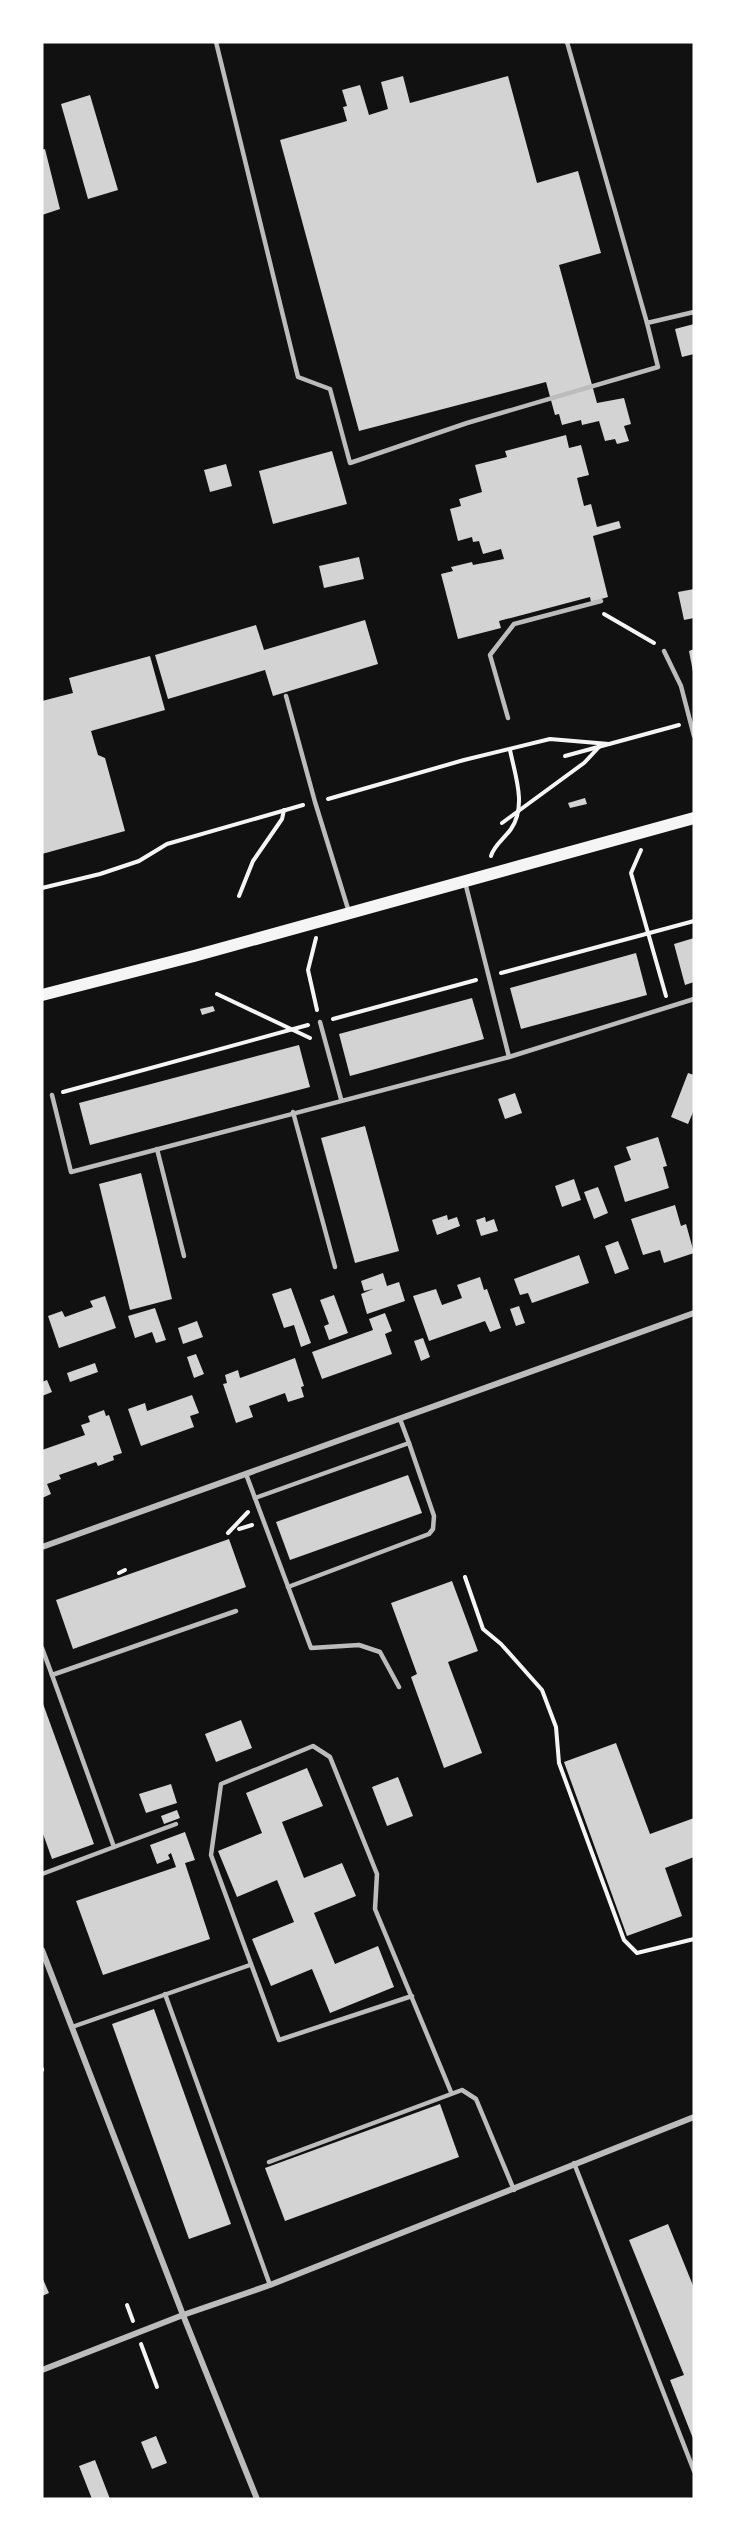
<svg xmlns="http://www.w3.org/2000/svg" width="736" height="2541" font-family="'Noto Sans',sans-serif">
  <rect width="100%" height="100%" fill="#111"/>
  <g fill="#d3d3d3">
    <path d="M 403,76 L 410,103 L 508,76 L 537,183 L 578,171 L 601,253 L 559,265 L 597,403 L 624,398 L 631,424 L 624,426 L 629,441 L 617,444 L 615,439 L 605,441 L 599,421 L 582,425 L 581,420 L 562,425 L 559,414 L 555,415 L 546,382 L 359,431 L 280,140 L 347,121 L 343,107 L 347,106 L 342,90 L 360,85 L 369,115 L 388,109 L 381,82 Z"/>
    <path d="M 90,95 L 118,190 L 88,199 L 61,104 Z"/>
    <path d="M 45,149 L 60,209 L 42,215 L 42,150 Z"/>
    <path d="M 694,324 L 694,354 L 682,357 L 675,329 Z"/>
    <path d="M 566,435 L 569,448 L 581,445 L 589,475 L 577,478 L 584,506 L 591,504 L 597,527 L 619,521 L 621,528 L 593,536 L 608,597 L 591,602 L 590,597 L 499,621 L 501,628 L 458,639 L 441,574 L 453,571 L 451,567 L 472,562 L 473,565 L 504,559 L 501,549 L 483,554 L 479,541 L 473,542 L 472,537 L 458,541 L 450,509 L 461,506 L 459,499 L 482,492 L 475,465 L 507,457 L 505,451 Z"/>
    <path d="M 332,451 L 347,504 L 273,524 L 259,471 Z"/>
    <path d="M 226,464 L 232,486 L 210,492 L 204,470 Z"/>
    <path d="M 359,557 L 364,579 L 324,588 L 319,566 Z"/>
    <path d="M 694,589 L 694,618 L 684,620 L 678,592 Z"/>
    <path d="M 365,620 L 378,664 L 273,696 L 265,670 L 168,699 L 155,655 L 256,625 L 264,650 Z"/>
    <path d="M 694,649 L 694,672 L 693,672 L 689,651 Z"/>
    <path d="M 150,656 L 165,710 L 91,731 L 98,755 L 105,758 L 125,831 L 42,854 L 42,701 L 73,693 L 69,678 Z"/>
    <path d="M 585,798 L 587,804 L 570,808 L 568,803 Z"/>
    <path d="M 694,938 L 694,982 L 685,985 L 674,944 Z"/>
    <path d="M 636,953 L 647,995 L 521,1029 L 510,988 Z"/>
    <path d="M 472,998 L 484,1039 L 350,1076 L 339,1034 Z"/>
    <path d="M 213,1006 L 215,1011 L 202,1015 L 200,1009 Z"/>
    <path d="M 299,1045 L 310,1087 L 90,1145 L 79,1103 Z"/>
    <path d="M 688,1073 L 694,1075 L 694,1110 L 688,1124 L 671,1117 Z"/>
    <path d="M 515,1093 L 522,1113 L 505,1119 L 498,1099 Z"/>
    <path d="M 365,1126 L 399,1251 L 355,1263 L 321,1138 Z"/>
    <path d="M 658,1137 L 667,1166 L 663,1167 L 669,1188 L 625,1202 L 614,1166 L 631,1160 L 626,1147 Z"/>
    <path d="M 141,1173 L 172,1299 L 130,1310 L 99,1184 Z"/>
    <path d="M 574,1179 L 581,1200 L 562,1207 L 555,1186 Z"/>
    <path d="M 598,1187 L 608,1213 L 594,1219 L 584,1192 Z"/>
    <path d="M 675,1205 L 681,1226 L 686,1224 L 694,1253 L 664,1263 L 660,1250 L 643,1255 L 631,1219 Z"/>
    <path d="M 447,1215 L 448,1220 L 457,1217 L 460,1226 L 437,1235 L 432,1220 Z"/>
    <path d="M 485,1217 L 486,1222 L 494,1219 L 498,1231 L 481,1236 L 476,1220 Z"/>
    <path d="M 618,1241 L 629,1269 L 615,1274 L 605,1246 Z"/>
    <path d="M 579,1255 L 589,1283 L 532,1303 L 528,1293 L 520,1295 L 514,1279 Z"/>
    <path d="M 383,1273 L 387,1286 L 399,1282 L 405,1301 L 367,1314 L 361,1294 L 373,1289 L 364,1291 L 361,1281 Z"/>
    <path d="M 480,1277 L 484,1290 L 487,1289 L 501,1328 L 490,1332 L 485,1321 L 429,1341 L 413,1296 L 436,1289 L 442,1305 L 462,1298 L 457,1285 Z"/>
    <path d="M 291,1288 L 311,1343 L 301,1347 L 294,1325 L 284,1328 L 272,1294 Z"/>
    <path d="M 334,1295 L 348,1333 L 329,1340 L 324,1326 L 329,1324 L 320,1300 Z"/>
    <path d="M 105,1296 L 116,1328 L 59,1348 L 48,1316 L 62,1311 L 65,1317 L 93,1307 L 90,1301 Z"/>
    <path d="M 519,1306 L 525,1323 L 516,1326 L 510,1309 Z"/>
    <path d="M 155,1308 L 166,1340 L 156,1343 L 152,1332 L 135,1338 L 128,1316 Z"/>
    <path d="M 385,1313 L 392,1331 L 385,1334 L 392,1354 L 322,1379 L 312,1352 L 373,1330 L 369,1319 Z"/>
    <path d="M 197,1321 L 203,1337 L 183,1344 L 178,1328 Z"/>
    <path d="M 423,1338 L 430,1357 L 421,1361 L 414,1341 Z"/>
    <path d="M 196,1354 L 204,1374 L 194,1378 L 187,1357 Z"/>
    <path d="M 295,1358 L 304,1386 L 301,1387 L 304,1397 L 288,1402 L 285,1393 L 249,1406 L 253,1417 L 236,1423 L 223,1384 L 227,1383 L 225,1375 L 238,1370 L 240,1378 Z"/>
    <path d="M 95,1363 L 98,1372 L 70,1382 L 67,1373 Z"/>
    <path d="M 47,1380 L 52,1392 L 42,1396 L 42,1382 Z"/>
    <path d="M 192,1395 L 199,1413 L 190,1416 L 194,1427 L 141,1446 L 128,1409 L 145,1403 L 147,1411 Z"/>
    <path d="M 104,1410 L 106,1416 L 109,1415 L 122,1453 L 113,1456 L 114,1460 L 98,1466 L 96,1462 L 59,1475 L 61,1479 L 47,1484 L 51,1494 L 42,1498 L 42,1450 L 85,1435 L 81,1425 L 90,1422 L 88,1416 Z"/>
    <path d="M 408,1475 L 422,1513 L 290,1560 L 276,1522 Z"/>
    <path d="M 229,1539 L 246,1587 L 73,1649 L 56,1600 Z"/>
    <path d="M 452,1581 L 478,1651 L 448,1662 L 482,1753 L 444,1768 L 411,1677 L 417,1674 L 391,1603 Z"/>
    <path d="M 42,1701 L 94,1844 L 52,1859 L 42,1831 Z"/>
    <path d="M 241,1720 L 252,1748 L 216,1762 L 205,1734 Z"/>
    <path d="M 616,1743 L 650,1834 L 694,1818 L 694,1857 L 665,1868 L 682,1916 L 627,1936 L 564,1762 Z"/>
    <path d="M 307,1768 L 323,1806 L 282,1822 L 304,1878 L 342,1863 L 356,1896 L 314,1913 L 335,1964 L 378,1946 L 394,1987 L 330,2013 L 312,1969 L 271,1986 L 252,1939 L 294,1922 L 277,1880 L 237,1897 L 218,1851 L 262,1833 L 246,1793 Z"/>
    <path d="M 398,1777 L 413,1816 L 387,1826 L 372,1787 Z"/>
    <path d="M 171,1784 L 177,1803 L 146,1813 L 139,1794 Z"/>
    <path d="M 177,1810 L 180,1818 L 164,1824 L 161,1816 Z"/>
    <path d="M 185,1832 L 195,1860 L 185,1863 L 210,1939 L 103,1975 L 76,1901 L 176,1867 L 171,1853 L 168,1855 L 170,1859 L 157,1864 L 150,1845 Z"/>
    <path d="M 154,2009 L 231,2224 L 189,2239 L 112,2024 Z"/>
    <path d="M 440,2104 L 459,2157 L 285,2221 L 265,2168 Z"/>
    <path d="M 668,2224 L 694,2288 L 694,2441 L 670,2380 L 684,2375 L 629,2240 Z"/>
    <path d="M 42,2277 L 49,2293 L 42,2296 Z"/>
    <path d="M 156,2436 L 167,2463 L 152,2469 L 141,2442 Z"/>
    <path d="M 95,2460 L 110,2499 L 92,2499 L 79,2466 Z"/>
  </g>
  <g fill="none" stroke-linecap="round" stroke-linejoin="round">
    <g stroke="#f5f5f5" stroke-width="4">
      <path d="M 604,614 L 654,643"/>
      <path d="M 565,756 L 679,725"/>
      <path d="M 328,799 L 464,760 L 550,739 L 609,744"/>
      <path d="M 502,823 L 584,763 L 599,747"/>
      <path d="M 641,850 L 631,873 L 666,996"/>
      <path d="M 491,856 C 494,845 504,839 511,829 C 527,806 515,775 510,750"/>
      <path d="M 42,888 L 100,874 L 139,861 L 167,844 L 303,805"/>
      <path d="M 239,896 L 253,861 L 282,819 L 284,810"/>
      <path d="M 316,938 L 308,970 L 317,1010"/>
      <path d="M 501,973 L 694,921"/>
      <path d="M 217,994 L 310,1038"/>
      <path d="M 333,1019 L 476,980"/>
      <path d="M 63,1092 L 308,1025"/>
      <path d="M 239,1529 L 252,1525"/>
      <path d="M 228,1533 L 248,1512"/>
      <path d="M 119,1573 L 125,1570"/>
      <path d="M 465,1577 L 483,1629 L 501,1644 L 542,1690 L 556,1727 L 559,1763 L 624,1940 L 637,1953 L 694,1939"/>
      <path d="M 42,2070 L 42,2069"/>
      <path d="M 127,2305 L 133,2321"/>
      <path d="M 141,2344 L 157,2387"/>
    </g>
    <g stroke="#bcbcbc" stroke-width="4.5">
      <path d="M 216,42 L 298,377 L 330,389 L 350,463 L 467,423 L 658,367 L 647,323"/>
      <path d="M 567,42 L 647,323 L 694,312"/>
      <path d="M 664,651 L 681,686 L 694,736"/>
      <path d="M 286,696 L 315,802 L 349,912"/>
      <path d="M 508,718 L 490,655 L 514,624 L 601,601"/>
      <path d="M 465,882 L 509,1057"/>
      <path d="M 320,1022 L 341,1099"/>
      <path d="M 52,1095 L 71,1172 L 509,1057 L 694,999"/>
      <path d="M 293,1112 L 335,1267"/>
      <path d="M 157,1149 L 184,1256"/>
      <path d="M 246,1474 L 311,1648 L 359,1645 L 380,1652 L 399,1687"/>
      <path d="M 255,1498 L 409,1443 L 400,1419"/>
      <path d="M 288,1587 L 429,1534 L 433,1529 L 434,1516 L 409,1443"/>
      <path d="M 42,1648 L 52,1675"/>
      <path d="M 114,1847 L 176,1824"/>
      <path d="M 42,1874 L 114,1847 L 52,1675 L 236,1611"/>
      <path d="M 165,1994 L 270,2285"/>
      <path d="M 412,1996 L 279,2040 L 211,1855 L 221,1784 L 313,1746 L 330,1757 L 377,1874 L 375,1909 L 451,2092"/>
      <path d="M 72,2027 L 250,1965"/>
      <path d="M 269,2162 L 462,2090 L 476,2099 L 514,2190"/>
      <path d="M 574,2163 L 694,2471"/>
    </g>
    <g stroke="#bcbcbc" stroke-width="6">
      <path d="M 42,1547 L 694,1313"/>
      <path d="M 42,1950 L 183,2315 L 257,2499"/>
      <path d="M 42,2370 L 183,2315 L 270,2285 L 694,2117"/>
    </g>
    <path stroke="#f5f5f5" stroke-width="12" d="M 42,995 L 194,956 L 694,818"/>
  </g>
  <rect width="736" height="2541" fill="none" stroke="#ffffff" stroke-width="87"/>
</svg>
